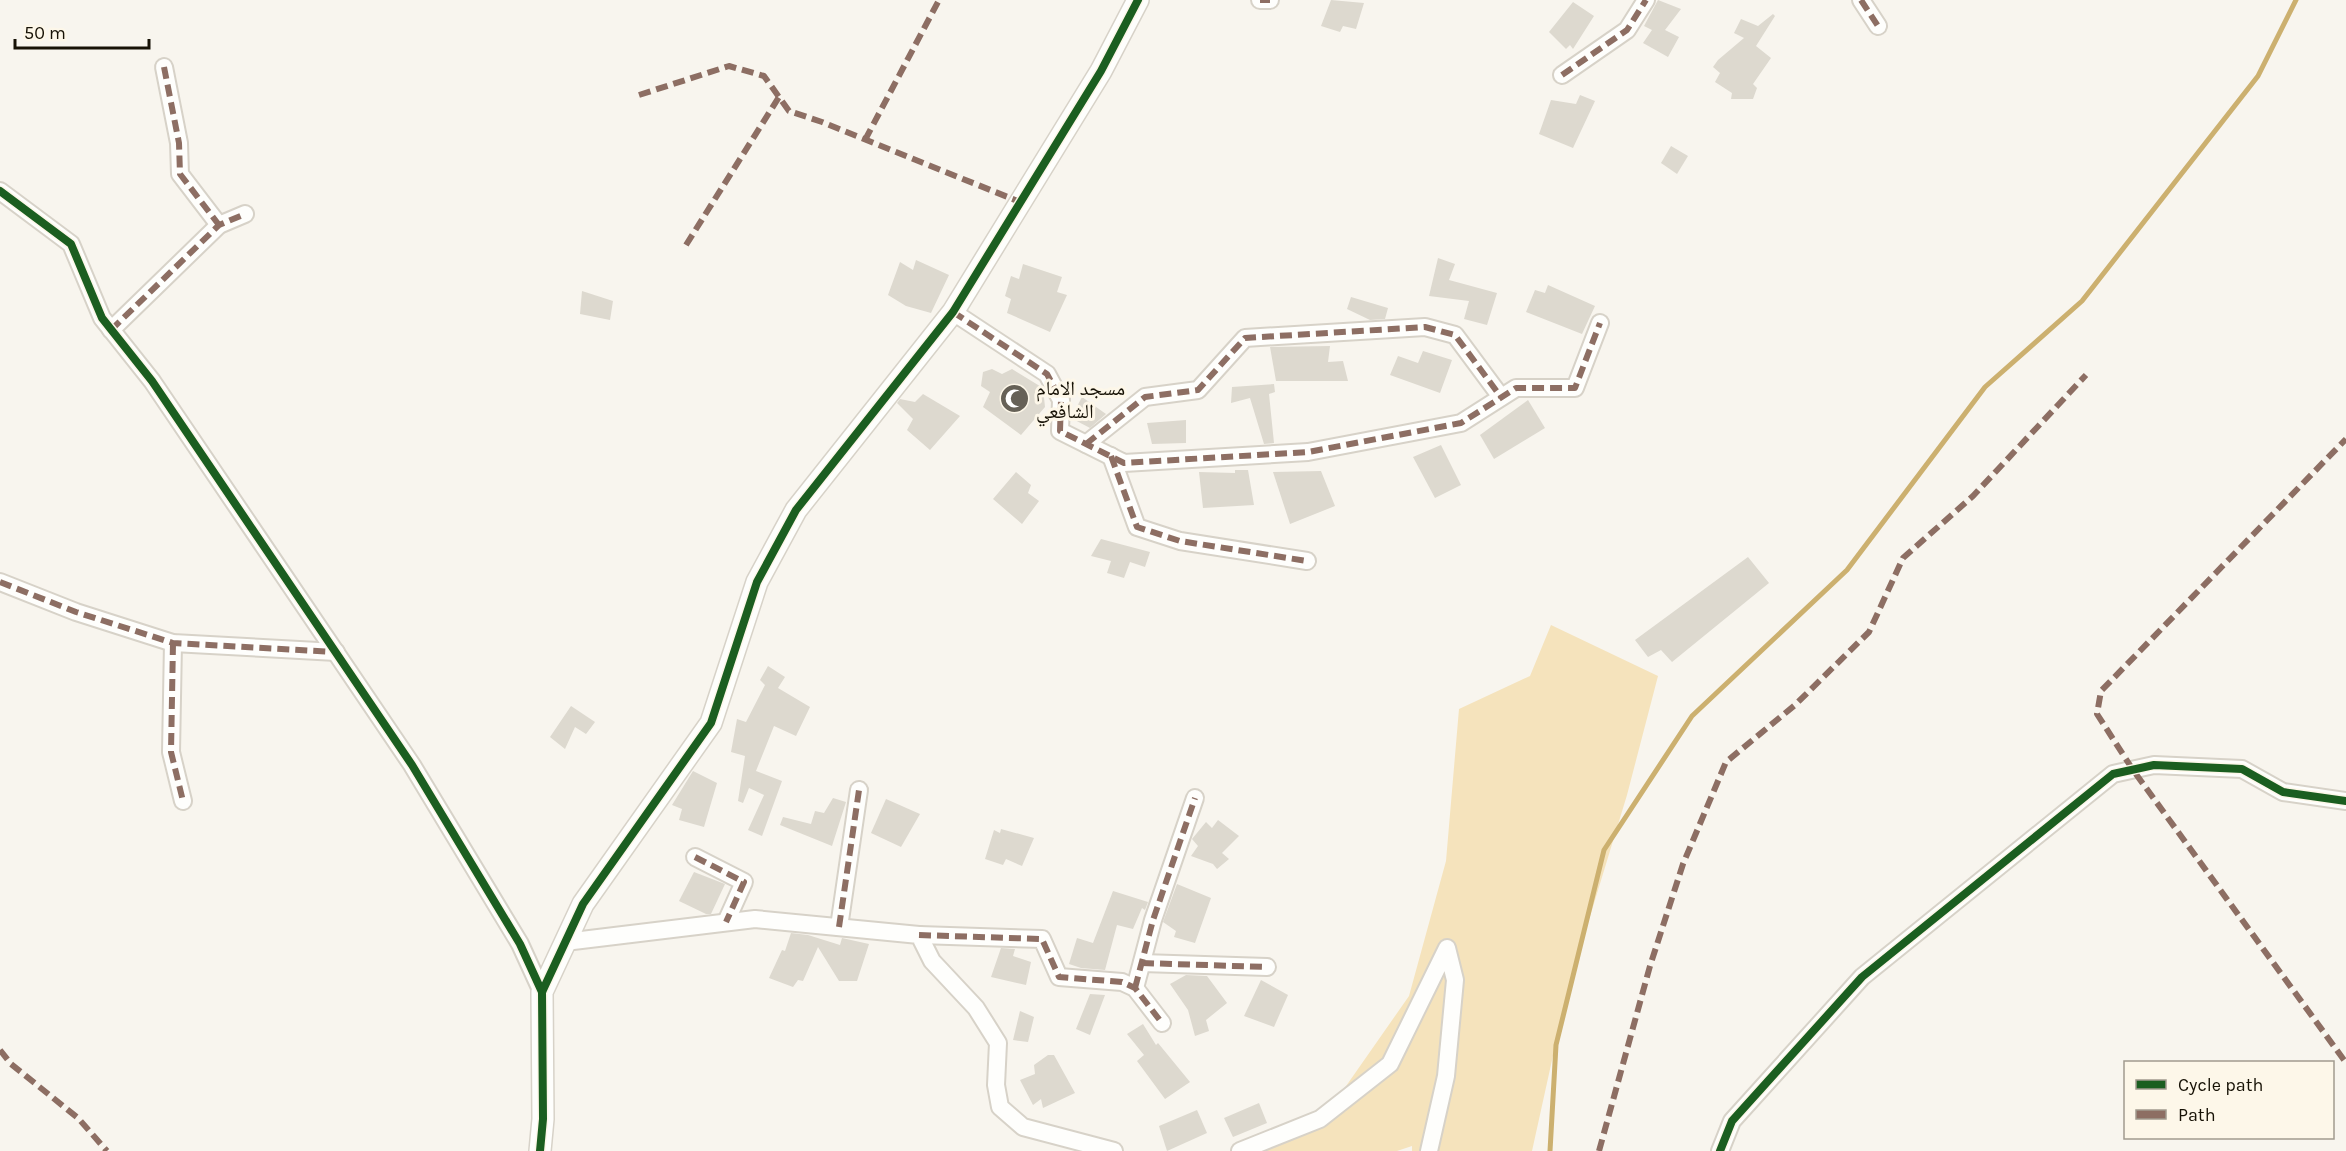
<svg xmlns="http://www.w3.org/2000/svg" width="2346" height="1151" font-family="Karla,'Noto Naskh Arabic',sans-serif">
  <rect width="100%" height="100%" fill="#f8f5ee"/>
  <path fill="#f5e3bc" d="M 1551,625 L 1658,676 L 1627,795 L 1567,992 L 1532,1151 L 1412,1151 L 1412,1146 L 1397,1151 L 1255,1151 L 1337,1099 L 1409,996 L 1446,861 L 1459,709 L 1530,676 Z"/>
  <g fill="none" stroke-linecap="round" stroke-linejoin="round">
    <path stroke="#ccb06f" stroke-width="5" d="M 1550,1151 L 1556,1045 L 1604,850 L 1692,716 L 1847,570 L 1985,387 L 2082,301 L 2258,76 L 2296,0"/>
  </g>
  <g fill="#ddd9cf">
    <path d="M 1331,0 L 1364,3 L 1356,29 L 1343,26 L 1340,32 L 1321,26 Z"/>
    <path d="M 1658,0 L 1681,9 L 1665,30 L 1679,37 L 1668,57 L 1643,43 L 1652,30 L 1644,26 Z"/>
    <path d="M 1573,2 L 1594,16 L 1573,49 L 1570,45 L 1566,49 L 1549,32 Z"/>
    <path d="M 1773,14 L 1775,16 L 1756,46 L 1771,58 L 1753,84 L 1757,88 L 1753,99 L 1731,99 L 1732,93 L 1715,82 L 1720,73 L 1713,67 L 1718,60 L 1744,38 L 1734,33 L 1741,19 L 1758,26 Z"/>
    <path d="M 1580,95 L 1595,101 L 1573,148 L 1539,134 L 1551,100 L 1576,104 Z"/>
    <path d="M 1671,146 L 1688,156 L 1677,174 L 1661,163 Z"/>
    <path d="M 1438,258 L 1455,264 L 1449,280 L 1497,293 L 1487,325 L 1464,319 L 1469,301 L 1429,296 Z"/>
    <path d="M 916,260 L 949,275 L 931,313 L 906,306 L 888,295 L 900,262 L 913,270 Z"/>
    <path d="M 1023,264 L 1062,277 L 1057,292 L 1067,295 L 1050,332 L 1007,313 L 1011,299 L 1005,296 L 1011,276 L 1019,279 Z"/>
    <path d="M 1548,285 L 1595,306 L 1582,334 L 1526,312 L 1535,290 L 1545,293 Z"/>
    <path d="M 582,291 L 613,301 L 610,320 L 580,314 Z"/>
    <path d="M 1351,297 L 1388,308 L 1385,319 L 1370,320 L 1347,309 Z"/>
    <path d="M 1330,346 L 1328,362 L 1343,361 L 1348,381 L 1276,381 L 1270,347 Z"/>
    <path d="M 1423,351 L 1452,360 L 1440,393 L 1390,375 L 1398,356 L 1418,363 Z"/>
    <path d="M 992,369 L 1002,374 L 1012,369 L 1043,388 L 1045,407 L 1021,435 L 983,407 L 990,392 L 981,386 L 983,372 Z"/>
    <path d="M 1274,384 L 1275,392 L 1269,394 L 1274,443 L 1264,444 L 1250,398 L 1231,403 L 1232,387 Z"/>
    <path d="M 923,394 L 960,416 L 930,450 L 907,430 L 913,419 L 897,403 L 900,399 L 915,402 Z"/>
    <path d="M 1082,397 L 1106,414 L 1090,428 L 1071,418 Z"/>
    <path d="M 1528,400 L 1545,428 L 1494,459 L 1480,435 Z"/>
    <path d="M 1186,420 L 1186,443 L 1152,444 L 1147,423 Z"/>
    <path d="M 1441,445 L 1461,485 L 1435,498 L 1413,457 Z"/>
    <path d="M 1235,470 L 1248,470 L 1254,505 L 1203,508 L 1199,472 L 1235,473 Z"/>
    <path d="M 1321,471 L 1335,506 L 1290,524 L 1273,472 Z"/>
    <path d="M 1016,472 L 1031,485 L 1028,493 L 1039,501 L 1022,524 L 993,499 Z"/>
    <path d="M 1101,539 L 1150,552 L 1145,567 L 1130,562 L 1124,578 L 1107,573 L 1111,561 L 1091,556 Z"/>
    <path d="M 1748,557 L 1769,583 L 1672,662 L 1661,650 L 1648,657 L 1635,640 Z"/>
    <path d="M 768,666 L 785,677 L 778,688 L 810,707 L 796,736 L 774,726 L 756,771 L 782,781 L 762,836 L 748,830 L 764,795 L 749,788 L 743,803 L 738,801 L 745,756 L 731,752 L 737,719 L 746,722 L 765,685 L 760,680 Z"/>
    <path d="M 571,706 L 595,722 L 586,734 L 575,727 L 565,749 L 550,737 Z"/>
    <path d="M 693,771 L 717,783 L 704,827 L 679,820 L 682,809 L 672,805 Z"/>
    <path d="M 833,798 L 846,802 L 832,846 L 780,825 L 783,817 L 811,824 L 815,811 L 824,813 Z"/>
    <path d="M 886,799 L 920,814 L 901,847 L 871,833 Z"/>
    <path d="M 1218,820 L 1239,836 L 1222,853 L 1229,859 L 1217,869 L 1213,864 L 1191,856 L 1198,846 L 1192,839 L 1206,822 L 1212,828 Z"/>
    <path d="M 1001,829 L 1034,838 L 1022,866 L 1006,859 L 1003,865 L 985,859 L 994,830 L 1000,833 Z"/>
    <path d="M 694,872 L 725,884 L 711,914 L 706,914 L 679,901 Z"/>
    <path d="M 1177,884 L 1211,898 L 1195,943 L 1174,937 L 1176,931 L 1163,922 Z"/>
    <path d="M 1113,891 L 1148,902 L 1145,910 L 1142,908 L 1133,929 L 1117,925 L 1105,970 L 1081,968 L 1069,964 L 1077,938 L 1093,943 Z"/>
    <path d="M 791,933 L 808,935 L 840,945 L 842,938 L 869,944 L 857,981 L 839,981 L 818,947 L 803,981 L 798,980 L 793,987 L 769,978 L 782,950 L 785,951 Z"/>
    <path d="M 1001,948 L 1015,949 L 1013,956 L 1031,962 L 1026,985 L 991,977 Z"/>
    <path d="M 1186,975 L 1207,976 L 1227,1003 L 1206,1020 L 1209,1031 L 1195,1036 L 1188,1010 L 1170,984 Z"/>
    <path d="M 1261,980 L 1288,995 L 1274,1027 L 1244,1016 Z"/>
    <path d="M 1090,994 L 1105,995 L 1090,1035 L 1076,1029 Z"/>
    <path d="M 1020,1011 L 1034,1017 L 1028,1042 L 1013,1040 Z"/>
    <path d="M 1143,1024 L 1156,1045 L 1158,1043 L 1190,1082 L 1165,1099 L 1137,1061 L 1144,1055 L 1127,1034 Z"/>
    <path d="M 1048,1055 L 1054,1055 L 1075,1093 L 1043,1108 L 1041,1099 L 1033,1105 L 1020,1080 L 1035,1074 L 1034,1065 Z"/>
    <path d="M 1259,1103 L 1267,1123 L 1233,1137 L 1224,1118 Z"/>
    <path d="M 1197,1110 L 1207,1133 L 1167,1151 L 1159,1126 Z"/>
  </g>
  <g fill="none" stroke-linecap="round" stroke-linejoin="round">
    <defs>
      <g id="minor">
        <path d="M 1260,0 L 1270,0"/>
        <path d="M 1861,0 L 1878,26"/>
        <path d="M 164,67 L 179,143 L 180,174 L 219,225"/>
        <path d="M 1562,75 L 1627,30 L 1646,0"/>
        <path d="M 0,191 L 71,244 L 102,318 L 152,381 L 412,765 L 520,944 L 542,992"/>
        <path d="M 953,312 L 1047,374 L 1061,400 L 1060,431 L 1124,463 L 1308,452 L 1461,423 L 1516,388 L 1575,388 L 1600,323"/>
        <path d="M 111,330 L 219,225 L 245,214"/>
        <path d="M 1086,444 L 1145,397 L 1198,390 L 1245,338 L 1425,327 L 1455,335 L 1501,397"/>
        <path d="M 1111,456 L 1137,527 L 1180,541 L 1307,561"/>
        <path d="M 0,582 L 76,612 L 173,643 L 336,652"/>
        <path d="M 173,643 L 171,752 L 183,801"/>
        <path d="M 695,857 L 744,882 L 726,922"/>
        <path d="M 839,927 L 859,790"/>
        <path d="M 919,935 L 1042,939 L 1059,977 L 1122,982 L 1135,988 L 1162,1023"/>
        <path d="M 565,942 L 755,919 L 919,935 L 932,961 L 976,1008 L 998,1043 L 996,1085 L 1000,1107 L 1023,1127 L 1114,1151"/>
        <path d="M 1142,963 L 1267,967"/>
        <path d="M 1135,988 L 1153,920 L 1195,798"/>
        <path d="M 1240,1151 L 1320,1119 L 1390,1064 L 1447,948 L 1455,980 L 1446,1076 L 1429,1151"/>
        <path d="M 1720,1151 L 1732,1121 L 1862,977 L 2113,774 L 2154,765 L 2242,769 L 2283,792 L 2346,801"/>
      </g>
      <path id="tertiary" d="M 540,1151 L 543,1119 L 542,992 L 583,904 L 711,723 L 757,582 L 796,510 L 953,312 L 1101,71 L 1138,0"/>
    </defs>
    <use href="#minor" stroke="#d7d2c8" stroke-width="20"/>
    <use href="#tertiary" stroke="#d7d2c8" stroke-width="24"/>
    <use href="#minor" stroke="#fefefc" stroke-width="16"/>
    <use href="#tertiary" stroke="#fefefc" stroke-width="21"/>
    <g stroke="#8d6e63" stroke-width="6" stroke-dasharray="12 6" stroke-linecap="butt">
      <path d="M 1260,0 L 1270,0"/>
      <path d="M 1861,0 L 1878,26"/>
      <path d="M 164,67 L 179,143 L 180,174 L 219,225"/>
      <path d="M 1562,75 L 1627,30 L 1646,0"/>
      <path d="M 639,95 L 729,66 L 764,76 L 789,111 L 822,122 L 1020,202"/>
      <path d="M 865,140 L 939,0"/>
      <path d="M 686,245 L 779,97"/>
      <path d="M 953,312 L 1047,374 L 1061,400 L 1060,431 L 1124,463 L 1308,452 L 1461,423 L 1516,388 L 1575,388 L 1600,323"/>
      <path d="M 111,330 L 219,225 L 245,214"/>
      <path d="M 1086,444 L 1145,397 L 1198,390 L 1245,338 L 1425,327 L 1455,335 L 1501,397"/>
      <path d="M 1111,456 L 1137,527 L 1180,541 L 1307,561"/>
      <path d="M 0,582 L 76,612 L 173,643 L 336,652"/>
      <path d="M 173,643 L 171,752 L 183,801"/>
      <path d="M 695,857 L 744,882 L 726,922"/>
      <path d="M 839,927 L 859,790"/>
      <path d="M 919,935 L 1042,939 L 1059,977 L 1122,982 L 1135,988 L 1162,1023"/>
      <path d="M 1142,963 L 1267,967"/>
      <path d="M 1135,988 L 1153,920 L 1195,798"/>
      <path d="M 0,1050 L 11,1064 L 78,1118 L 107,1151"/>
      <path d="M 2344,1060 L 2133,770 L 2097,714 L 2101,691 L 2346,439"/>
      <path d="M 1599,1151 L 1650,966 L 1683,864 L 1726,762 L 1795,705 L 1869,632 L 1903,558 L 1973,496 L 2086,375"/>
    </g>
    <defs>
      <g id="cycleway">
        <path d="M 0,191 L 71,244 L 102,318 L 152,381 L 412,765 L 520,944 L 542,992"/>
        <path d="M 540,1151 L 543,1119 L 542,992 L 583,904 L 711,723 L 757,582 L 796,510 L 953,312 L 1101,71 L 1138,0"/>
        <path d="M 1720,1151 L 1732,1121 L 1862,977 L 2113,774 L 2154,765 L 2242,769 L 2283,792 L 2346,801"/>
      </g>
    </defs>
    <use href="#cycleway" stroke="#fdf7e9" stroke-width="11"/>
    <use href="#cycleway" stroke="#1b5e20" stroke-width="8"/>
  </g>
  <defs>
    <symbol id="mosque-disc" viewBox="-11 -11 22 22"><circle r="9.5" fill="#666157" stroke="#fdf7e9"/><path d="M3.5-4.9A6 6 0 1 0 3.5 4.9A5 5 0 1 1 3.5-4.9Z" fill="#fff"/></symbol>
  </defs>
  <g fill-rule="evenodd">
    <use href="#mosque-disc" x="998" y="382" width="33" height="33"/>
  </g>
  <g text-anchor="middle" dominant-baseline="central" stroke-width="6" stroke-linejoin="round" paint-order="stroke">
    <g font-size="20" fill="#171206" stroke="#fdf7e9" text-anchor="start">
      <text x="1036" y="388">مسجد الامام<tspan x="1036" dy="23">الشافعي</tspan></text>
    </g>
  </g>
  <rect x="2124" y="1061" width="210" height="78" fill="#fdf7e9" stroke="#a19b8e" stroke-width="1.5"/>
  <rect x="2136" y="1080" width="30" height="9" fill="#1b5e20" stroke="#a19b8e" stroke-width="1.5"/>
  <text x="2178" y="1091" font-size="18" fill="#171206">Cycle path</text>
  <rect x="2136" y="1110" width="30" height="9" fill="#8d6e63" stroke="#a19b8e" stroke-width="1.5"/>
  <text x="2178" y="1121" font-size="18" fill="#171206">Path</text>
  <path d="M15 39v9h134v-9" fill="none" stroke="#171206" stroke-width="3"/>
  <text x="24" y="39" font-size="18" fill="#171206" stroke="#fdf7e9" stroke-width="4.5" paint-order="stroke">50 m</text>
</svg>
